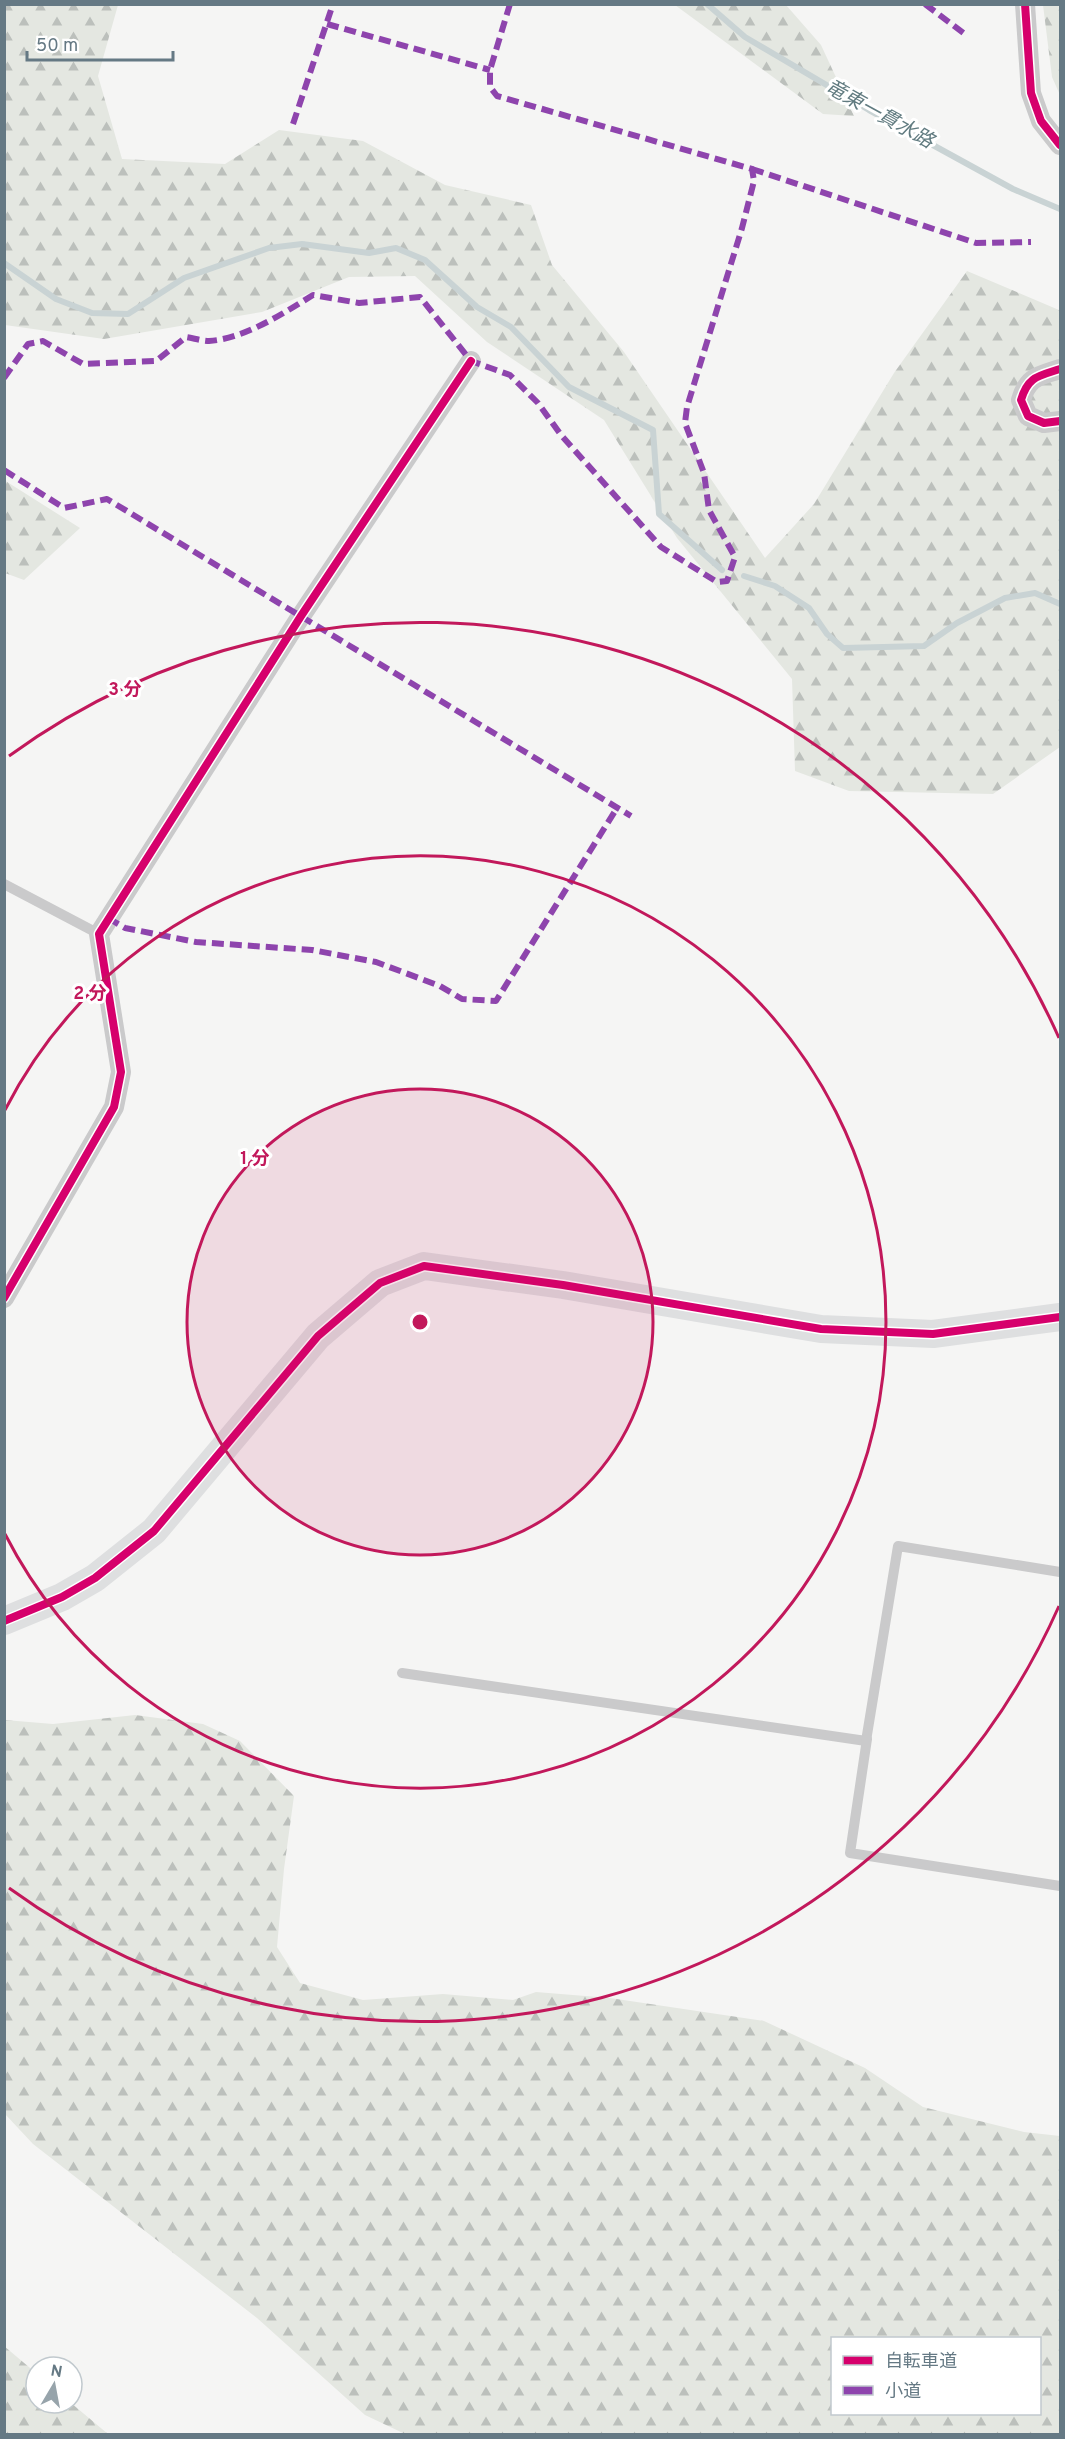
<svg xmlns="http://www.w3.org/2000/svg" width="1065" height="2439" font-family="Overpass,'Noto Sans JP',sans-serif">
  <defs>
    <pattern id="forest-firs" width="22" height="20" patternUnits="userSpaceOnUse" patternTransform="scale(1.5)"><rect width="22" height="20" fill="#e4e7e1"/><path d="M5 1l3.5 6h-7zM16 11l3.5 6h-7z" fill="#bcc0bc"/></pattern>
  </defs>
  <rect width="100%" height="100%" fill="#f5f5f4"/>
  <g fill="url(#forest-firs)" fill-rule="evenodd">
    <path d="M 5,5 L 118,5 L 98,76 L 122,159 L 225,164 L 279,130 L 363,141 L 445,185 L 531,205 L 552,265 L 624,352 L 765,558 L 814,504 L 894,373 L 967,271 L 1059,310 L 1060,747 L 993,794 L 849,791 L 795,771 L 792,679 L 677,538 L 604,420 L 487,342 L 415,276 L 349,277 L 262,312 L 104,339 L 5,325 Z"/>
    <path d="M 675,5 L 786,5 L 821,45 L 854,116 L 823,114 Z"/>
    <path d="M 1043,5 L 1060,5 L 1060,95 L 1052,77 Z"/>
    <path d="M 4,480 L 80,528 L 24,580 L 5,573 Z"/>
    <path d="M 135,1715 L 203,1724 L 240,1741 L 294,1796 L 284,1869 L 277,1947 L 300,1983 L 363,2000 L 443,1994 L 513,2000 L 536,1992 L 610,1998 L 764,2021 L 865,2068 L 923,2107 L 1024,2132 L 1060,2136 L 1060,2434 L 405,2434 L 365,2415 L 257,2318 L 33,2144 L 5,2114 L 5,1720 L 53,1724 ZM 1040,2338 L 1040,2414 L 832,2414 L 832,2338 Z"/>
    <path d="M 4,2346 L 36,2373 L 36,2403 L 71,2403 L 108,2434 L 5,2434 Z"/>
  </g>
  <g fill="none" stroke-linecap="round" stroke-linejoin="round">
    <g stroke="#c9d3d4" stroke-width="6">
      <path d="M 707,4 L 745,37 L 869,110 L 1013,189 L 1060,209"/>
      <path d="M 4,263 L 56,299 L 92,313 L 128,314 L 184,278 L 269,248 L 302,244 L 369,253 L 396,248 L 425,260 L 477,307 L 511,327 L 569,387 L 653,430 L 659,514 L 722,570"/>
      <path d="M 744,576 L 775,586 L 809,608 L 827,634 L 843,648 L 924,646 L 957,623 L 1005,598 L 1035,593 L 1060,604"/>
    </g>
    <g stroke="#cacacb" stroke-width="10">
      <path d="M 4,884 L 99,934"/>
      <path d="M 402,1673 L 866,1741 L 898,1546 L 1060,1572"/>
      <path d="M 867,1739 L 850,1853 L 1060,1886"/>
    </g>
    <g stroke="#cacacb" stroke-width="20">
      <path d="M 1025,4 L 1031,93 L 1041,121 L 1060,145"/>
      <path d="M 1060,369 C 1039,376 1028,376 1021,400 L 1028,416 L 1044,423 L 1060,421"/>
      <path d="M 4,1298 L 114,1107 L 121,1072 L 99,934 L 301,616 L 471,361"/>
    </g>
    <path stroke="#dedfe0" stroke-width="28" d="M 4,1621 L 62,1597 L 95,1578 L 154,1531 L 318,1336 L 380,1283 L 424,1266 L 563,1285 L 821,1329 L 933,1334 L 1060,1317"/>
    <g stroke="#8e44ad" stroke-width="6" stroke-dasharray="12 6" stroke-linecap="butt">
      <path d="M 925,4 L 966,35"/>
      <path d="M 327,24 L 490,70"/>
      <path d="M 293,124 L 333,4"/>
      <path d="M 752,169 L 976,243 L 1031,242"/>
      <path d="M 4,378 L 28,344 L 43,341 L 83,364 L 156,361 L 186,337 C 193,338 202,341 209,341 C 244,339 284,313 313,295 L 359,303 L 420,297 L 471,361 L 510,375 L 538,403 L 561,435 L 661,547 L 717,582 L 727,581 L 735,557 L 709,510 L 704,473 L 685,423 L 687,407 L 742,228 L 754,181 L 752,169 L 497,96 L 490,87 L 490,70 L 510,4"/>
      <path d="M 4,470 L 64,508 L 107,499 L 631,816"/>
      <path d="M 108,918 L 125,928 L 196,942 L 312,950 L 376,962 L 440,986 L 462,999 L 496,1001 L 617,808"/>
    </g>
    <defs>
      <g id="cycleway">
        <path d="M 1025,4 L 1031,93 L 1041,121 L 1060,145"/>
        <path d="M 1060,369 C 1039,376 1028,376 1021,400 L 1028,416 L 1044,423 L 1060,421"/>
        <path d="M 4,1298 L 114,1107 L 121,1072 L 99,934 L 301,616 L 471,361"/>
        <path d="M 4,1621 L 62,1597 L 95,1578 L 154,1531 L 318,1336 L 380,1283 L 424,1266 L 563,1285 L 821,1329 L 933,1334 L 1060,1317"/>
      </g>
    </defs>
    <use href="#cycleway" stroke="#fff" stroke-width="11"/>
    <use href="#cycleway" stroke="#d6006c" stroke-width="8"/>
  </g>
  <circle cx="420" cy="1322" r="233" fill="#c2185b" fill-opacity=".12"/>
  <g fill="none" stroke="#c2185b" stroke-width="3">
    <circle cx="420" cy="1322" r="233"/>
    <path d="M5 1110A466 466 0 1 1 5 1534"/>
    <path d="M1059 1606A699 699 0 0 1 9 1888M9 756A699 699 0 0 1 1059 1038"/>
  </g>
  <g text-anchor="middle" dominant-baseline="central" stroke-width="6" stroke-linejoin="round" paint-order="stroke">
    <g font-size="20" font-style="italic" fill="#617b80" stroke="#fff">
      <text transform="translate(879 115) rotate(29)">竜東一貫水路</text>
    </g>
  </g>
  <circle cx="420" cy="1322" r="9" fill="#c2185b" stroke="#fff" stroke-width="3"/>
  <g font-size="18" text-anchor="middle" font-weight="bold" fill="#c2185b" stroke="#fff" stroke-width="6" stroke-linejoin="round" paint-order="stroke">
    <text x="125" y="695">3 分</text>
    <text x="90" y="999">2 分</text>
    <text x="255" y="1164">1 分</text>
  </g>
  <rect width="1065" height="2439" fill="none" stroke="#657984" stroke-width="12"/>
  <rect x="831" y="2337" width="210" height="78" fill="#ffffff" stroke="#c1c9ce" stroke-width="1.5"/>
  <rect x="843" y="2356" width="30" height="9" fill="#d6006c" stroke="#c1c9ce" stroke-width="1.5"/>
  <text x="885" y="2367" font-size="18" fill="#657984">自転車道</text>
  <rect x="843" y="2386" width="30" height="9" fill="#8e44ad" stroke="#c1c9ce" stroke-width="1.5"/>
  <text x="885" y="2397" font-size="18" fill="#657984">小道</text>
  <g transform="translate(54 2385) rotate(10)"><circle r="28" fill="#ffffff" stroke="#c1c9ce" stroke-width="1.5"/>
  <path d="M0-4.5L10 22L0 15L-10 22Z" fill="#97a4ab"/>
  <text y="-9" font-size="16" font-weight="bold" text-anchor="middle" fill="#657984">N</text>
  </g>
  <path d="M27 51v9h146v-9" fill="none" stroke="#657984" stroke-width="3"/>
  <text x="36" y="51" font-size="18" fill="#657984" stroke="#ffffff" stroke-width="4.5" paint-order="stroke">50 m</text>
</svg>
